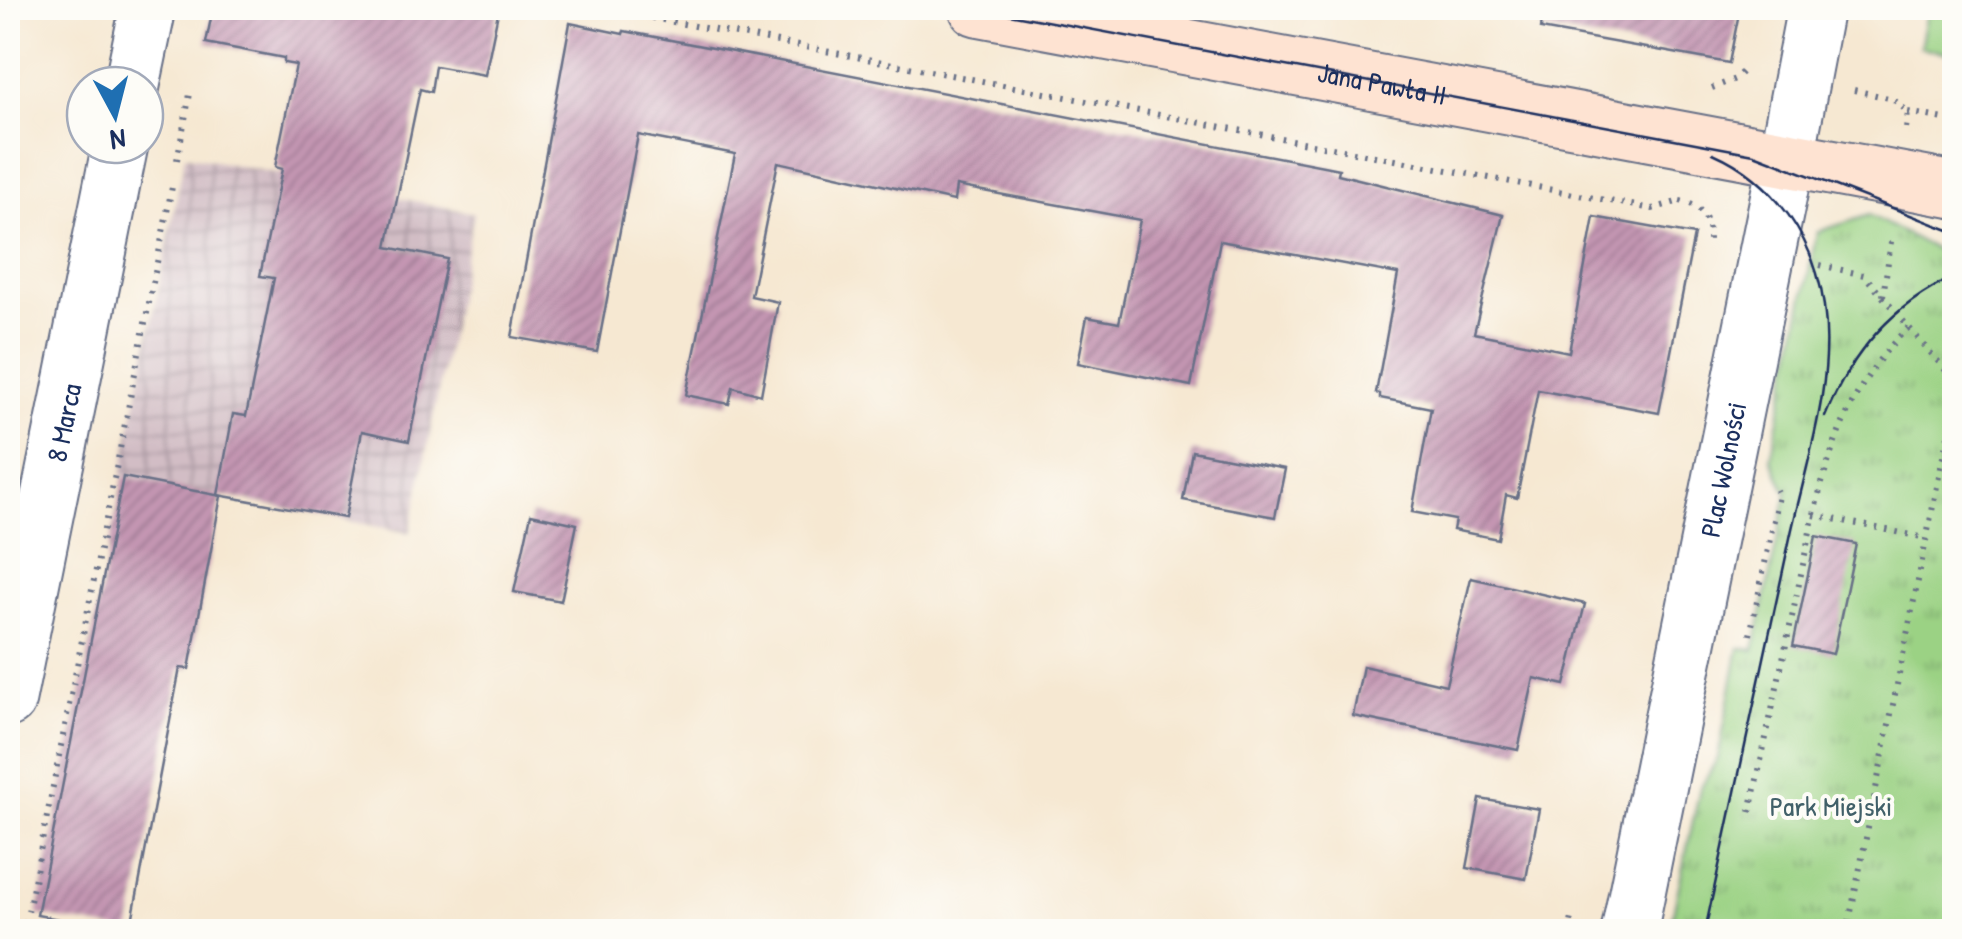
<svg xmlns="http://www.w3.org/2000/svg" width="1962" height="939" font-family="'Patrick Hand',sans-serif">
  <defs>
    <pattern id="industrial-grid" width="8" height="8" patternUnits="userSpaceOnUse" patternTransform="scale(2.5)"><rect width="8" height="8" fill="#d2bdc5"/><path d="M0 4h8M4 0v8" fill="none" stroke="#aa9aa3"/></pattern>
    <pattern id="park-tufts" width="24" height="20" patternUnits="userSpaceOnUse" patternTransform="scale(2.5)"><rect width="24" height="20" fill="#9bd284"/><path d="M3 7l-1-3M5 7V3M7 7l1-3M15 17l-1-3M17 17v-4M19 17l1-3" fill="none" stroke="#7eab6f"/></pattern>
    <pattern id="building-hatch" width="6" height="6" patternUnits="userSpaceOnUse" patternTransform="scale(2.5)"><rect width="6" height="6" fill="#c496b2"/><path d="M-1 1l2-2M0 6l6-6M5 7l2-2" fill="none" stroke="#9e7b94"/></pattern>
  </defs>
  <rect width="100%" height="100%" fill="#fdfcf7"/>
  <filter id="ink" filterUnits="userSpaceOnUse"><feTurbulence type="fractalNoise" baseFrequency=".01" numOctaves="2"/><feDisplacementMap in="SourceGraphic" scale="20" xChannelSelector="R" yChannelSelector="G"/><feConvolveMatrix kernelMatrix="1 2 1 2 8 2 1 2 1" color-interpolation-filters="sRGB"/></filter>
  <filter id="wash" filterUnits="userSpaceOnUse"><feTurbulence type="fractalNoise" baseFrequency=".0048" numOctaves="4" result="noise"/><feDisplacementMap in="SourceGraphic" scale="40" xChannelSelector="R" yChannelSelector="G"/><feGaussianBlur stdDeviation="2.25" result="paint"/><feColorMatrix in="noise" values="0 0 0 0 0 0 0 0 0 0 0 0 0 0 0 0 0 1.4 0 .05"/><feComposite in="paint" operator="in"/></filter>
  <g filter="url(#wash)">
    <rect width="100%" height="100%" fill="#f6e8d2"/>
    <path fill="url(#industrial-grid)" d="M 185,155 L 474,213 L 410,533 L 121,476 Z"/>
    <path fill="url(#park-tufts)" stroke="#5b8071" stroke-width="2.5" d="M 1869,215 L 1954,259 L 1954,931 L 1669,932 L 1700,788 L 1718,758 L 1739,648 L 1754,650 L 1787,494 L 1771,458 L 1817,232 Z"/>
    <path fill="#9bd284" stroke="#5b8071" stroke-width="2.5" d="M 1928,8 L 1954,8 L 1954,54 L 1920,47 Z"/>
    <g id="blocks">
      <g fill="url(#building-hatch)">
        <path d="M 213,8 L 499,8 L 485,75 L 435,66 L 431,92 L 420,89 L 387,247 L 447,259 L 409,441 L 362,431 L 345,518 L 218,495 L 233,414 L 246,416 L 274,278 L 260,276 L 282,169 L 275,167 L 296,65 L 284,63 L 284,58 L 206,43 Z"/>
        <path d="M 1543,8 L 1740,8 L 1729,63 L 1541,29 Z"/>
        <path d="M 570,23 L 623,34 L 624,31 L 1339,169 L 1338,174 L 1503,215 L 1474,333 L 1569,352 L 1594,217 L 1694,235 L 1659,413 L 1538,390 L 1517,498 L 1506,495 L 1498,539 L 1453,530 L 1455,520 L 1412,512 L 1431,408 L 1380,398 L 1380,394 L 1376,393 L 1398,274 L 1220,241 L 1191,386 L 1078,363 L 1087,317 L 1119,323 L 1140,220 L 956,186 L 954,201 L 778,162 L 751,296 L 778,302 L 761,395 L 733,387 L 729,404 L 686,395 L 735,154 L 638,135 L 597,352 L 512,337 Z"/>
        <path d="M 1192,451 L 1285,469 L 1275,517 L 1183,500 Z"/>
        <path d="M 123,477 L 221,496 L 189,669 L 180,668 L 130,932 L 37,915 Z"/>
        <path d="M 531,514 L 577,524 L 561,601 L 514,592 Z"/>
        <path d="M 1816,536 L 1856,544 L 1833,654 L 1793,646 Z"/>
        <path d="M 1471,578 L 1585,604 L 1565,685 L 1534,678 L 1518,750 L 1353,716 L 1363,666 L 1446,685 Z"/>
        <path d="M 1480,799 L 1539,809 L 1526,879 L 1467,868 Z"/>
      </g>
    </g>
  </g>
  <g filter="url(#ink)">
    <use href="#blocks" fill-opacity="0" stroke="#687087" stroke-width="2.5"/>
    <g fill="none" stroke-linecap="round" stroke-linejoin="round">
      <defs>
        <g id="minor">
          <path d="M 132,85 L 148,8"/>
          <path d="M 1786,160 L 1815,8"/>
          <path id="s1" d="M 8,699 L 120,145"/>
        </g>
        <g id="tertiary">
          <path id="s2" d="M 1629,932 L 1786,160"/>
        </g>
        <g id="secondary">
          <path id="s3" d="M 977,8 L 1954,190"/>
        </g>
      </defs>
      <use href="#minor" stroke="#687087" stroke-width="59"/>
      <use href="#tertiary" stroke="#687087" stroke-width="59"/>
      <use href="#secondary" stroke="#687087" stroke-width="59"/>
      <g stroke="#687087" stroke-width="6" stroke-dasharray="2.5 8" stroke-linecap="butt">
        <path d="M 600,8 L 1652,209 L 1680,201"/>
        <path d="M 1712,88 L 1735,79 L 1747,67"/>
        <path d="M 1854,90 L 1893,99 L 1908,112 L 1906,129"/>
        <path d="M 1908,112 L 1954,121"/>
        <path d="M 177,160 L 190,94"/>
        <path d="M 1680,201 C 1704,206 1709,219 1709,242 L 1714,243"/>
        <path d="M 1820,265 L 1864,275 L 1954,380"/>
        <path d="M 1883,296 L 1892,235"/>
        <path d="M 1814,515 L 1926,538"/>
        <path d="M 1750,635 L 1779,496 L 1776,490"/>
        <path d="M 1750,812 C 1765,742 1780,673 1795,603 C 1816,504 1831,400 1909,327"/>
        <path d="M 24,932 L 173,182"/>
        <path d="M 1569,932 L 1573,913"/>
        <path d="M 1847,932 L 1946,442 L 1954,418"/>
      </g>
      <use href="#minor" stroke="#fff" stroke-width="55"/>
      <use href="#tertiary" stroke="#fff" stroke-width="55"/>
      <use href="#secondary" stroke="#fee3d2" stroke-width="55"/>
      <g stroke="#1b2f5e" stroke-width="2.5">
        <path d="M 977,8 L 1754,154 L 1954,232"/>
        <path d="M 1825,417 C 1850,355 1892,305 1954,277"/>
        <path d="M 1706,926 C 1734,796 1762,667 1790,538 C 1806,464 1835,382 1824,306 C 1815,240 1775,180 1713,153"/>
      </g>
    </g>
  </g>
  <g text-anchor="middle" dominant-baseline="central" stroke-width="8" stroke-linejoin="round" paint-order="stroke">
    <g font-size="28" fill="#1b2f5e" stroke="#fdfcf7">
      <text stroke="none"><textPath href="#s3" startOffset="412">Jana Pawła II</textPath></text>
      <text stroke="none"><textPath href="#s1" startOffset="282">8 Marca</textPath></text>
      <text stroke="none"><textPath href="#s2" startOffset="472">Plac Wolności</textPath></text>
    </g>
    <g font-size="28" fill="#416069" stroke="#fdfcf7">
      <text x="1831" y="806">Park Miejski</text>
    </g>
  </g>
  <rect width="1962" height="939" fill="none" stroke="#fdfcf7" stroke-width="40"/>
  <g transform="translate(115 115) rotate(173)"><circle r="48" fill="#fdfcf7" stroke="#a3aaba" stroke-width="2.5"/>
  <path d="M0-8L18 38L0 25L-18 38Z" fill="#1f6fb2"/>
  <text y="-15" font-size="28" font-weight="bold" text-anchor="middle" fill="#1b2f5e">N</text>
  </g>
</svg>
